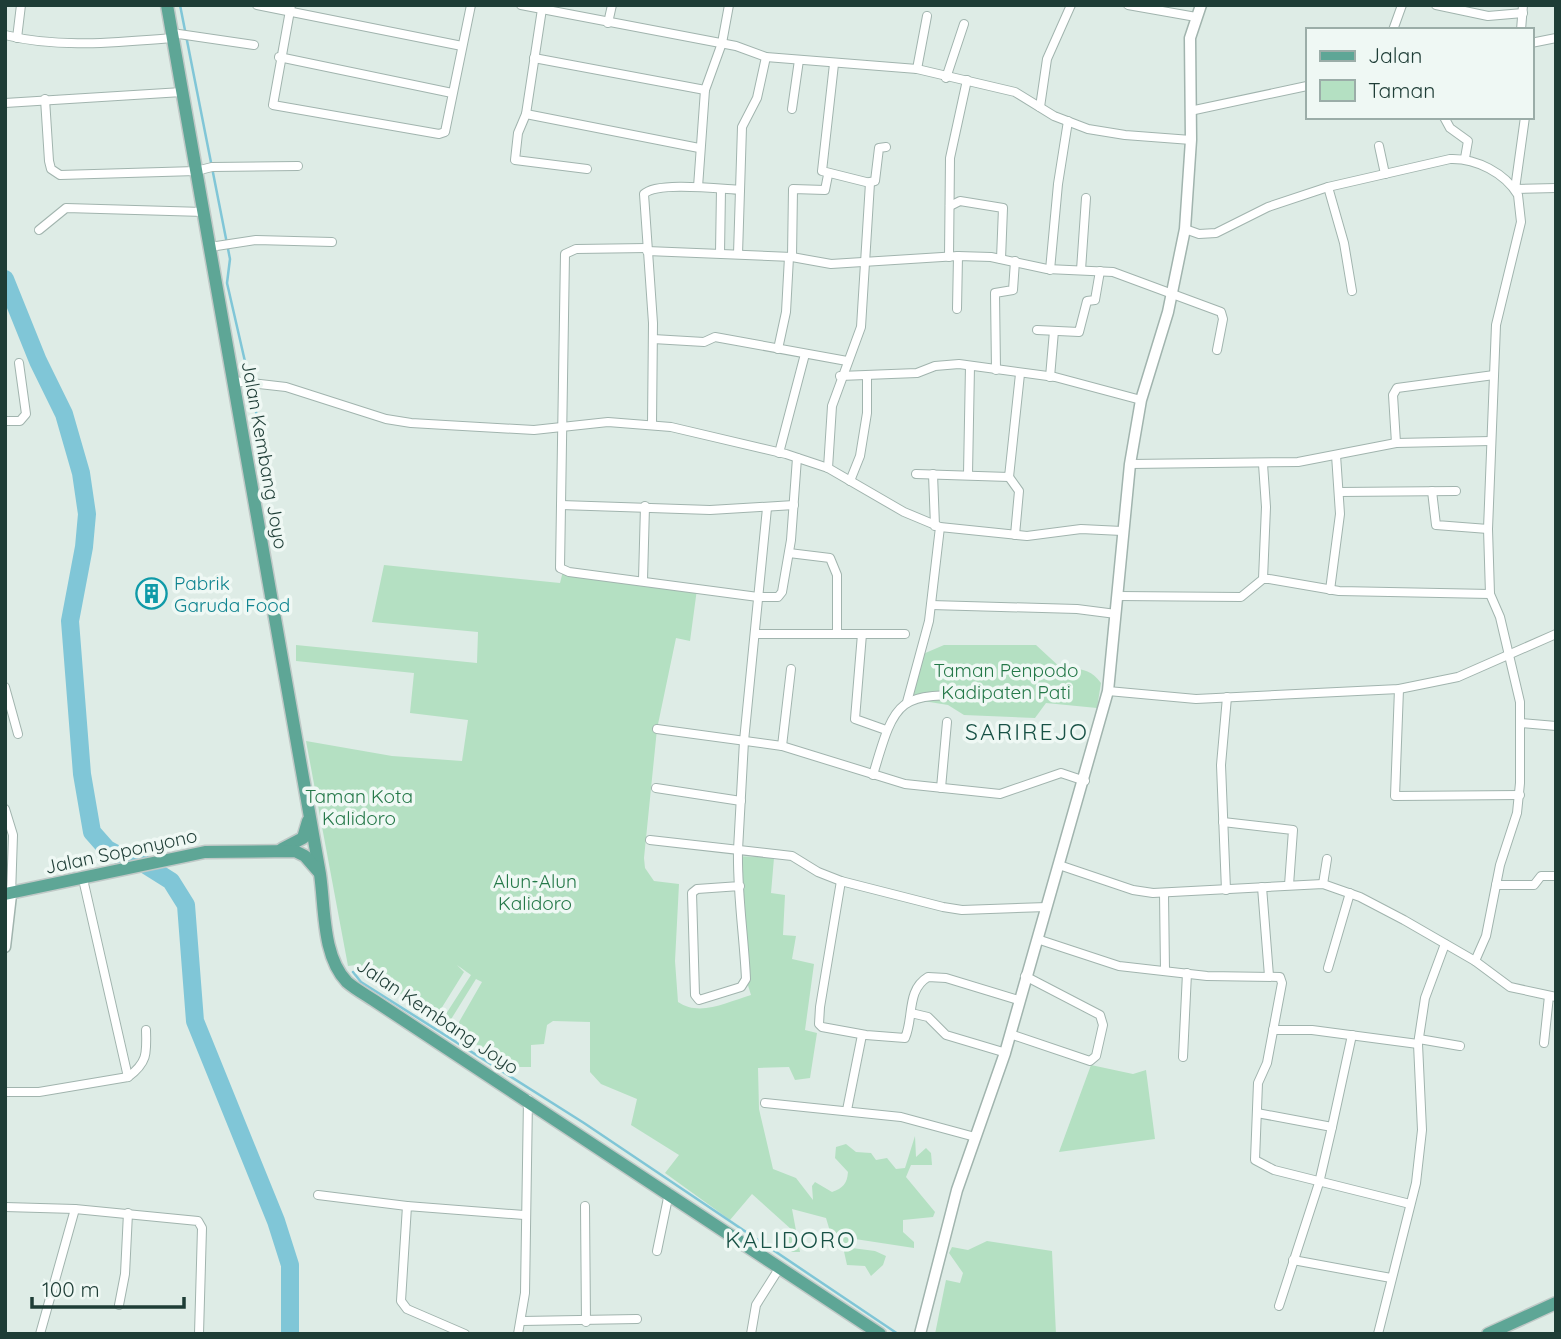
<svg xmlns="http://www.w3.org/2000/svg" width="1561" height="1339" font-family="Quicksand,sans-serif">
  <rect width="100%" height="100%" fill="#deece6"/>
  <g fill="#b4e0c2">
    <path d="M 384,565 L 560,583 L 563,571 L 697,589 L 690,641 L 676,638 L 657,729 L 644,858 L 645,868 L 654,881 L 679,884 L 675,961 L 678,1002 C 700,1017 727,1002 751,995 L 746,979 L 738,856 L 774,858 L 771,893 L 785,895 L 783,935 L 796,936 L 792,959 L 814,964 L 805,1030 L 817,1033 L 810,1078 L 795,1080 L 789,1067 L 758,1068 L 759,1109 L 773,1169 L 796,1178 L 813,1200 L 812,1186 L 815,1182 L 832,1192 C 843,1188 847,1184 848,1172 L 835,1158 L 836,1147 L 846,1144 L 856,1152 L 871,1153 L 876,1160 L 887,1158 L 896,1169 L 905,1168 L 915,1136 L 916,1157 L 926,1148 L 931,1153 L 932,1165 L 911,1165 L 906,1177 L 935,1212 L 933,1217 L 903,1220 L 903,1232 L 914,1242 L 914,1248 L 855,1239 L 852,1248 L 875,1251 L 886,1256 L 883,1265 L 871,1276 L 865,1266 L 847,1265 L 841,1238 L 832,1238 L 826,1218 L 792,1209 L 800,1252 L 792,1252 L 783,1243 L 792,1230 L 752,1194 L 730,1220 L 665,1173 L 679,1155 L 631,1125 L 637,1099 L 601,1084 L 590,1072 L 590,1022 L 553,1021 L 547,1025 L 544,1044 L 531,1045 L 531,1067 L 508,1067 L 455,1029 L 482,982 L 476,979 L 450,1021 L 444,1017 L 471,975 L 457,965 L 464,972 L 436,1017 L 356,965 L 348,966 L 306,741 L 392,756 L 462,761 L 468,720 L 410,713 L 414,673 L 296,661 L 296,645 L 477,663 L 478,632 L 372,622 Z"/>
    <path d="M 944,645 L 1036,645 L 1062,669 C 1079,668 1090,668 1101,683 L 1097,708 L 1046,703 L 1035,718 L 964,715 L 948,705 L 911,699 L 923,654 Z"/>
    <path d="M 1091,1065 L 1133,1074 L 1146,1070 L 1155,1139 L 1059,1152 Z"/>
    <path d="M 987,1241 L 1052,1251 L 1056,1334 L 935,1334 L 946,1280 L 960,1283 L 963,1273 L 949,1253 L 952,1247 L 968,1250 Z"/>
  </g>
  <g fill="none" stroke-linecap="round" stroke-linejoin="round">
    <g stroke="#80c6d7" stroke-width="2.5">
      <path d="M 180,5 L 230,259 L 227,283 L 249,379"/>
      <path d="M 251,385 L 265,460"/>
      <path d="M 353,972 L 361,982 L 584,1123 L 898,1334"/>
    </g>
    <path stroke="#80c6d7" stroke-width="18" d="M 5,279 L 38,361 L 64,414 L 81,473 L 87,514 L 84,547 L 70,621 L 82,774 L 92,832 L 107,849 L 120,856 L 136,859 L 171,881 L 186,905 L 195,1021 L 276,1221 L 290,1265 L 290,1334"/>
    <defs>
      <g id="minor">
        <path d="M 257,5 L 462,46"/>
        <path d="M 291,5 L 273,105 L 439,134 L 445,132 L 471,5"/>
        <path d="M 521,5 L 736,46 L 766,57 L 917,69 L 1015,92 L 1054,116 L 1088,129 L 1125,135 L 1191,140"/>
        <path d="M 1128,5 L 1196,17"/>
        <path d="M 1436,5 L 1488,16 L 1523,13"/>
        <path d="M 542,9 L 526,114 L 699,148"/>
        <path d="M 608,23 L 612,5"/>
        <path d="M 1393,30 L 1402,5"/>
        <path d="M 1521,30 L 1523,5"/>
        <path d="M 172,33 L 254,45"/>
        <path d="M 5,35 C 61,49 116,42 173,38"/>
        <path d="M 17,38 L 21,5"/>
        <path d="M 1531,43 L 1556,38"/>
        <path d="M 279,57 L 452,93"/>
        <path d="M 534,58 L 705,90 L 722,43 L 729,5"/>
        <path d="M 917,69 L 927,16"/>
        <path d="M 946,78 L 964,24"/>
        <path d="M 45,99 L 49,161 L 51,169 L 60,175 L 196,171 L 212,167 L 298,166"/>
        <path d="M 5,103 L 182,92"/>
        <path d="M 1040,107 L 1047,59 L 1071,5"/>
        <path d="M 792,109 L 799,60"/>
        <path d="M 1190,111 L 1307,86"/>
        <path d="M 526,114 L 518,133 L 515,160 L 587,169"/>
        <path d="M 1444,117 L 1450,128 L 1468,141 L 1465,158"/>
        <path d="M 1525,117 L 1515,189 L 1556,188"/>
        <path d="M 1379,146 L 1385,174"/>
        <path d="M 870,182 L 875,181 L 879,148 L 886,147"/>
        <path d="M 698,187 L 705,90"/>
        <path d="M 1328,187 L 1344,243 L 1352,291"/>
        <path d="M 950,206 L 960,201 L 1003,208 L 1001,259"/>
        <path d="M 1185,229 L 1199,234 L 1216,233 L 1268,207 L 1328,187 L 1450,159 C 1476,158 1505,173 1518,195 L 1521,222 L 1496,325 L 1488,529 L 1490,594 L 1500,617 L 1520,702 L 1520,783 L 1517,813 L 1500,865 L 1486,936 L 1475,961"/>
        <path d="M 39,230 L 66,208 L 204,212"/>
        <path d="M 210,247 L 256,240 L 332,242"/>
        <path d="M 647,248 L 576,249 L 565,254 L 560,568 L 569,572 L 758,597 L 778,597 L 782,592 L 791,540 L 797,458"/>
        <path d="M 647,251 L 792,257 L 831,264 L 958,256 L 991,257 L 1047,269 L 1113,272 L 1221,312 L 1223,319 L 1217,350"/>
        <path d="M 720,253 L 721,189"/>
        <path d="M 738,254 L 742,127 L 757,98 L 766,57"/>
        <path d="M 792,257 L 793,189 L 825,190 L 828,175"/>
        <path d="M 949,257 L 950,158 L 967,80"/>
        <path d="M 1050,270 L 1058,184 L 1068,121"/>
        <path d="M 1081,270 L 1086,198"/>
        <path d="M 957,309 L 958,256"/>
        <path d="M 1037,330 L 1079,332 L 1087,301 L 1095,300 L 1100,271"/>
        <path d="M 653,339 L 704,342 L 715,337 L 847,361"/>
        <path d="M 778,349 L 786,312 L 789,257"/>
        <path d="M 996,370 L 995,293 L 1013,290 L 1015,261"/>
        <path d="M 840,376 L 917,373 L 935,366 L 959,364 L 1055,377 L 1141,400"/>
        <path d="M 1050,377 L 1054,331"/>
        <path d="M 233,381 L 286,387 L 386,419 L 411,423 L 534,430 L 608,422 L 671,427 L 786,454 L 828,468 L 904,512 L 940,527 L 1027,536 L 1081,529 L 1122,531"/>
        <path d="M 5,421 L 20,421 L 26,414 L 19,363"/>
        <path d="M 652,424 L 653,323 L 644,194 C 656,181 721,189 740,190"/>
        <path d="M 1396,443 L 1393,395 L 1397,388 L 1494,375"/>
        <path d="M 779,453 L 805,354"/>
        <path d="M 1130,464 L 1298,462 L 1396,443 L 1491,441"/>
        <path d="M 1263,464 L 1266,507 L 1263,579"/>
        <path d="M 828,468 L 832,406 L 861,327 L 870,183 L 822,171 L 834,64"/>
        <path d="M 916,474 L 1009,477 L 1020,374"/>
        <path d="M 933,474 L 935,526"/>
        <path d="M 968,474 L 970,366"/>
        <path d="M 1009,477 L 1019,491 L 1015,535"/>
        <path d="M 850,481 L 860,456 L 867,413 L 867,376"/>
        <path d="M 1432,491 L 1436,525 L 1488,529"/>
        <path d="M 1339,492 L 1456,491"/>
        <path d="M 561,505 L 710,510 L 794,505"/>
        <path d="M 789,553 L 830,558 L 837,575 L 837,634"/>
        <path d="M 643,580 L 645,506"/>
        <path d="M 1330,590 L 1340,514 L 1336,455"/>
        <path d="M 1118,596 L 1241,597 L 1263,579 L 1269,579 L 1339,591 L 1490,594"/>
        <path d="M 931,605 L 1077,609 L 1116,614"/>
        <path d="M 756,634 L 905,634"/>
        <path d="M 862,634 L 855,719 L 886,730"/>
        <path d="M 5,687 L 18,734"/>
        <path d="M 1399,689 L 1395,796 L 1520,795"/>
        <path d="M 1108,691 L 1196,699 L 1399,689 L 1458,677 L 1556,634"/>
        <path d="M 907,702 L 929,621 L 940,527"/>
        <path d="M 1521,723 L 1556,726"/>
        <path d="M 657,729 L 782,746 L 905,784 L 1000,794 L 1061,773 L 1085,781"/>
        <path d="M 782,746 L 791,669"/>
        <path d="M 873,775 C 896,696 898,693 982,696"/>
        <path d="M 656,788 L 741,801"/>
        <path d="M 941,788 L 947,722"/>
        <path d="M 5,809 L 13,835 L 11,895"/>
        <path d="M 1223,822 L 1293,830 L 1289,885"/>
        <path d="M 650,840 L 792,856 L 818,872 L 841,881 L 943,907 L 962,910 L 1047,907"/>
        <path d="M 1059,865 L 1133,890 L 1153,893 L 1323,884 L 1360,897 L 1404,920 L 1475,961 L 1510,987 L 1556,997"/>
        <path d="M 841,881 L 820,1007 L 819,1024 L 822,1027 L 866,1035 L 905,1038 C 914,1018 906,990 928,977 L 946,978 L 1018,1000"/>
        <path d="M 1323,884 L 1327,859"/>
        <path d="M 1496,885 L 1534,885 L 1541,876 L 1556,876"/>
        <path d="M 740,886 L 697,889 L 692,893 L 695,995 L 699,1000 L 741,987 L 746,979 C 744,936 737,892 738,850 L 744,741 L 767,508"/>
        <path d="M 1262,887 L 1269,976"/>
        <path d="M 1226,890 L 1221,765 L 1227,697"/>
        <path d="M 1164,893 L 1165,971"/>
        <path d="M 1037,939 L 1119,966 L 1207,976 L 1280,977 L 1282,983 L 1267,1063 L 1258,1083 L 1255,1160 L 1274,1170 L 1410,1204"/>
        <path d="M 1328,968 L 1350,893"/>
        <path d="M 911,1013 L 928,1017 L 946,1035 L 1003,1052"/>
        <path d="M 1273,1030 L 1312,1030 L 1418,1044"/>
        <path d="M 1010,1034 L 1090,1061 L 1096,1056 L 1103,1025 L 1100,1015 L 1025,976"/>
        <path d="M 1419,1039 L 1460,1046"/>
        <path d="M 1544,1043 L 1549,996"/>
        <path d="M 1183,1057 L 1187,973"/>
        <path d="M 128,1077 C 147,1063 147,1054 146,1030"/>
        <path d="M 5,1092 L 39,1092 L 128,1077 L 83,879"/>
        <path d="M 765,1103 L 901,1117 L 975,1137"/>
        <path d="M 847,1110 L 862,1035"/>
        <path d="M 1257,1113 L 1332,1127 L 1319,1183 L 1279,1306"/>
        <path d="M 1332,1127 L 1352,1035"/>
        <path d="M 318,1195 L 407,1206"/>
        <path d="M 585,1206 L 586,1322"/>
        <path d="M 5,1207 L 75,1209 L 198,1221 L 202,1228 L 199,1334"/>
        <path d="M 657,1251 L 669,1193"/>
        <path d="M 1293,1260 L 1391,1278"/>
        <path d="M 119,1305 L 125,1274 L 128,1213"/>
        <path d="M 522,1321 L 637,1319"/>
        <path d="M 40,1334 L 75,1209"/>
        <path d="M 465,1334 L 407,1309 L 401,1301 L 407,1206 L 524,1215"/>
        <path d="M 518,1334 L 525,1293 L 528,1099"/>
        <path d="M 751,1334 L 756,1305 L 780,1267"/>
        <path d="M 1378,1334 L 1416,1183 L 1422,1130 L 1418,1044 L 1425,998 L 1445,944"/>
      </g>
      <g id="tertiary">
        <path d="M 5,947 L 11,895"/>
        <path d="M 920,1334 L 957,1190 L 1005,1053 L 1108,691 L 1130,464 L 1141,400 L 1168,312 L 1185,229 L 1191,140 L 1190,38 L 1201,5"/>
      </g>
      <g id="primary">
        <path d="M 167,5 L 320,874 C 325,908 322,956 347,982 C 355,989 366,995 375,1001 L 880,1334"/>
        <path d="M 282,849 L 303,838 L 308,821"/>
        <path d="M 5,894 L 205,852 L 295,851 L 305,856 L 318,871"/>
        <path d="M 1488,1334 L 1556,1303"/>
      </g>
    </defs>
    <use href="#minor" stroke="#a1b4ae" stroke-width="10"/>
    <use href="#tertiary" stroke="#a1b4ae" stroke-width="13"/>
    <use href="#primary" stroke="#c0c9c7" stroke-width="15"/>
    <use href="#minor" stroke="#fff" stroke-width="8"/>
    <use href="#tertiary" stroke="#fff" stroke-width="10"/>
    <use href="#primary" stroke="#5ea696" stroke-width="12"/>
  </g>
  <defs>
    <symbol id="building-ring" viewBox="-11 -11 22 22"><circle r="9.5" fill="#eff8f4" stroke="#0f9aa8" stroke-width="1.5"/><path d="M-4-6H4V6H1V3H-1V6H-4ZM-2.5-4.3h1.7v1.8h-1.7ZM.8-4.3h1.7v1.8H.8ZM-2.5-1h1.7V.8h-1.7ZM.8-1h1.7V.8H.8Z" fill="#0f9aa8"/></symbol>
  </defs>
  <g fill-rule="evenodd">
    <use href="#building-ring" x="134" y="576" width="35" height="35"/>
  </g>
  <g text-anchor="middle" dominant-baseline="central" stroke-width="7" stroke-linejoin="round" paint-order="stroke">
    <g font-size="19" fill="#1e3d36" stroke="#eff8f4">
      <text transform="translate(265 455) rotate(80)">Jalan Kembang Joyo</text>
      <text transform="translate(121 851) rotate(-12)">Jalan Soponyono</text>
      <text transform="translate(438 1016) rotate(34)">Jalan Kembang Joyo</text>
    </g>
    <g font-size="19" fill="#0d838f" stroke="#eff8f4" text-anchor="start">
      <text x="174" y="583">Pabrik<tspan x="174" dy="22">Garuda Food</tspan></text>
    </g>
    <g font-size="19" fill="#247848" stroke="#eff8f4">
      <text x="1006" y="670">Taman Penpodo<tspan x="1006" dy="22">Kadipaten Pati</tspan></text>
      <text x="359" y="796">Taman Kota<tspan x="359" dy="22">Kalidoro</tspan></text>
      <text x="535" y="881">Alun-Alun<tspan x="535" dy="22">Kalidoro</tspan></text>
    </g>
    <g font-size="23" letter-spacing="2" fill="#185145" stroke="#eff8f4">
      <text x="1027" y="731">SARIREJO</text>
      <text x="791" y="1239">KALIDORO</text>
    </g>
  </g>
  <rect width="1561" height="1339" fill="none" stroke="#1e3d36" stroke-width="14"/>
  <rect x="1306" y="28" width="228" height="91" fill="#eff8f4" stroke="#9bada8" stroke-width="2"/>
  <rect x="1320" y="51" width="35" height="10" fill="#5ea696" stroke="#9bada8" stroke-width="2"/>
  <text x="1368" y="63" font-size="21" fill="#1e3d36">Jalan</text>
  <rect x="1320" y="80" width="35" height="21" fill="#b4e0c2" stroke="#9bada8" stroke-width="2"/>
  <text x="1368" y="98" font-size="21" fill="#1e3d36">Taman</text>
  <path d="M32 1297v10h152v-10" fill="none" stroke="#1e3d36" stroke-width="3.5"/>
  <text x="42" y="1297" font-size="21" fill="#1e3d36" stroke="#eff8f4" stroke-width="5" paint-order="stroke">100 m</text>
</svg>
